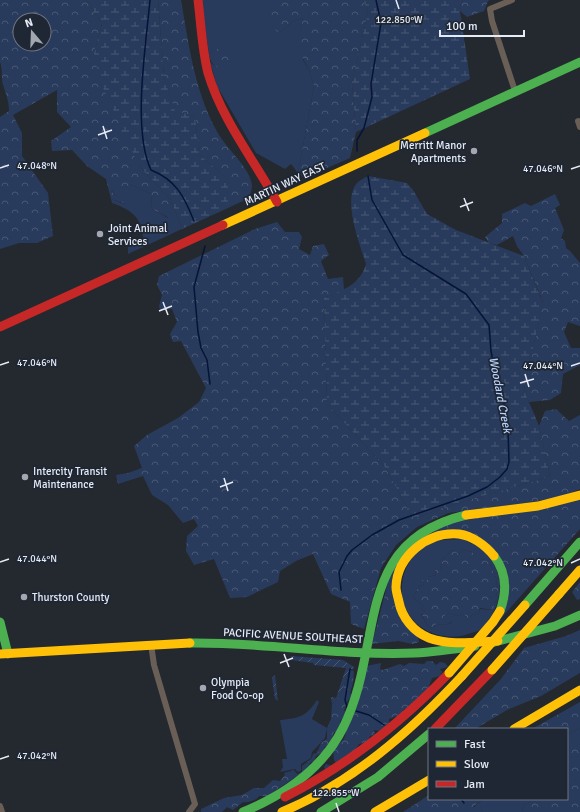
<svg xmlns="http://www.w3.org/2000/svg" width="580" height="812" font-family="Signika,sans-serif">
  <defs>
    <pattern id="forest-crowns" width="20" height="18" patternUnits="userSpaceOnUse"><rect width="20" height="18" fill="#293b5c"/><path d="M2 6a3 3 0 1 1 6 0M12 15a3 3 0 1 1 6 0" fill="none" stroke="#485874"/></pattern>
    <pattern id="wetland-marsh" width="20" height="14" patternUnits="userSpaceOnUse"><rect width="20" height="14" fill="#293b5c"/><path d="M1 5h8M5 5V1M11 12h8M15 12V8" fill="none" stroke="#485874"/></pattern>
    <pattern id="garden-furrows" width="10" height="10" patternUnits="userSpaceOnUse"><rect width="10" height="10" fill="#293b5c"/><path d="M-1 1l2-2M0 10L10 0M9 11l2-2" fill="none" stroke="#485874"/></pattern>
  </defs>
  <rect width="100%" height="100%" fill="#24282f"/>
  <g fill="#293b5c" fill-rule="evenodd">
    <path d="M 201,0 L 277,0 L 279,33 L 295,20 L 303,18 L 300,29 L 303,60 L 309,70 L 314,86 L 298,173 L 291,164 L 285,169 L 256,153 L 217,86 L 210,62 L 216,67 L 223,47 L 209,54 Z"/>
    <path d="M 132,185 L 151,194 L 152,209 L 168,218 L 171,200 L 182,229 L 128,254 L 128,247 L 143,241 C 143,218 132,210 112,203 L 111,199 L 124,204 L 111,190 Z"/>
    <path d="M 461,539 C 467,542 475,544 480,548 C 507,570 505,604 482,628 C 480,631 475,632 471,633 C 446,643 413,632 404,604 C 396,579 410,548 437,541 C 444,539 453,540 461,539 ZM 453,550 L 459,554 L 462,550 L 472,552 L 474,554 L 481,555 L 482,559 L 489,562 L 497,580 L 496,586 L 499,590 L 496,595 L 498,599 L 494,603 L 494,610 L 480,609 L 478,615 L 473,614 L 468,619 L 464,614 L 460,616 L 449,613 L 444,616 L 452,622 L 447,625 L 436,624 L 435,627 L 429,628 L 421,614 L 425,611 L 421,609 L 423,605 L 413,598 L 419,586 L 424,585 L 422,580 L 429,580 L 428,577 L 436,575 L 435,570 L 440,570 L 443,558 Z"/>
    <path d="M 317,700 L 319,702 L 312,719 L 327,728 L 325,738 L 312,752 L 311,758 L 301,764 L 301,771 L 298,772 L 295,769 L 280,772 L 283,767 L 282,759 L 287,759 L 280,720 C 299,718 306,717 317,700 Z"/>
    <path d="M 580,728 L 580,748 L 567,748 L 567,735 Z"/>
    <path d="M 483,799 L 534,799 L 523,806 L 522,812 L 483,812 L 473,808 Z"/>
  </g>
  <g fill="url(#forest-crowns)" fill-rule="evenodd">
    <path d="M 0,0 L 86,0 L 102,24 L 94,53 L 139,166 L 171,200 L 169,218 L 152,209 L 151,194 L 132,185 L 111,191 L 126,204 L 111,199 L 106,179 L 87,166 L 72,150 L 52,151 L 51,141 L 71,127 L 57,112 L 57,90 L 13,115 L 22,133 L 22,156 L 48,193 L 53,236 L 37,243 L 19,243 L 0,249 L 0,117 L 9,111 C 9,101 6,94 3,85 C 1,78 3,70 0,62 ZM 20,20 L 44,20 L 44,44 L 20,44 Z"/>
    <path d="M 158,0 L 181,0 C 189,46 195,94 219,135 C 228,150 251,169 252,186 C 252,190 250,194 249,198 L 228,208 L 228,180 L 199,154 L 195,116 L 175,112 L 164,77 Z"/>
    <path d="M 277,0 L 363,0 L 368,12 L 352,82 L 356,132 L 350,158 L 304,178 L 298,173 L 314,86 L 309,70 L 300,53 L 300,29 L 303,18 L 295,20 L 279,33 L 269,24 L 265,11 Z"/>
    <path d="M 463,0 L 490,0 L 488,1 L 484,11 L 467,17 L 460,11 L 461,2 Z"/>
    <path d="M 223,46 L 234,58 L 230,70 C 218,68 211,67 209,54 Z"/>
    <path d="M 555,194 L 560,205 L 555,208 L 564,230 L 561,238 L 565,241 L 566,248 L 570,251 L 580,263 L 580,326 L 568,322 L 564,332 L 571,348 L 580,348 L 580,365 L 563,374 L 561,393 L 550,400 L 529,402 L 524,390 L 543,302 L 524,256 L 517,246 L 513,236 L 497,245 L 489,243 L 485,237 L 502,223 L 502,214 L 525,203 L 531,206 Z"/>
    <path d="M 277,222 L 285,232 L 299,232 L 302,237 L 299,249 L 310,255 L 313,246 L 324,244 L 329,255 L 321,261 L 328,279 L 343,277 L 344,290 L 324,298 L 327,404 L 385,467 L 411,515 L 417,518 C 460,500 506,491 550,476 L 539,426 L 545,411 L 556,409 L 569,421 L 580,415 L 580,489 L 564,496 L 526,503 L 448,513 L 417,527 L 396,545 L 381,568 L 364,629 L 351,624 L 350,602 L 331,594 L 313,554 L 296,561 L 280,571 L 278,582 L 247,597 L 230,598 L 214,559 L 194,565 L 186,551 L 187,536 L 198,526 L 194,519 L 183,523 L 168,505 L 152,495 L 143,476 L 118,484 L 116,475 L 128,473 L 142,468 L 134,446 L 147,435 L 178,418 L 199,402 L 206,388 L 181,341 L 173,342 L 170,334 L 177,322 L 172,309 L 160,310 L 159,306 L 162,295 L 157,285 L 159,276 L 255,229 Z"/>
    <path d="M 580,498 L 580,529 L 494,626 L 508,598 L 492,548 L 433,532 L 435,529 L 448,523 Z"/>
    <path d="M 453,550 L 459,554 L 462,550 L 472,552 L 474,554 L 482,555 L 482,559 L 489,562 L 497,580 L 496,586 L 499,590 L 496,595 L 498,599 L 494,603 L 494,610 L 480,608 L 478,615 L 473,614 L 468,619 L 464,614 L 460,616 L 449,613 L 444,616 L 452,621 L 447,625 L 436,624 L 435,627 L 429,628 L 421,613 L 425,611 L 421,609 L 423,605 L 413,598 L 419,586 L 424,585 L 422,580 L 428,580 L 428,577 L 436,575 L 435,570 L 440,570 L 443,558 Z"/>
    <path d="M 398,562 L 393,583 L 418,636 L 419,642 L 413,644 L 398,641 L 372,644 L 388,582 Z"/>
    <path d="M 580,582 L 580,599 L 577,600 L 572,592 Z"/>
    <path d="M 580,630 L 580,673 L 541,696 L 507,710 L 475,729 L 454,729 L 501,679 L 524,648 L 566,636 Z"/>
    <path d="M 427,661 L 432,661 L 436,665 L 440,662 L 445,663 L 448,667 L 440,669 L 442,672 L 440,676 L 432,678 L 429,686 L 430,688 L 413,704 L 403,710 L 405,713 L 389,719 L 389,723 L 380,731 L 374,730 L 375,735 L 370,736 L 367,742 L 359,744 L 355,750 L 326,771 L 324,767 L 326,764 L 333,766 L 336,763 L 334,760 L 333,750 L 344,739 L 366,666 L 381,663 L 380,669 L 383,670 L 400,664 L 404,666 L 409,663 L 424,664 Z"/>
    <path d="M 350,670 L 354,671 L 353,683 L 350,693 L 353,696 L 348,700 L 344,710 L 347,715 L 340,721 L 340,731 L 334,732 L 330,746 L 324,747 L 325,751 L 316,756 L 314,761 L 310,763 L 309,768 L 267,796 L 259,796 C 257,800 248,803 243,802 L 233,810 L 227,807 L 222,812 L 201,812 L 201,809 L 224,798 L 242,795 L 254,788 L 264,788 L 273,780 L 280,781 L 285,775 L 284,773 L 294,770 L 297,774 L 302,772 L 302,766 L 312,758 L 313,754 L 317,753 L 321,743 L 327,739 L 327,728 L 331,719 L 332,704 L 341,695 Z"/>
    <path d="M 580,702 L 580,728 L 567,735 L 567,729 L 532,729 Z"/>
    <path d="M 570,747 L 580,748 L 580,812 L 522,812 L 523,806 L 534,799 L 567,799 L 567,748 Z"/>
    <path d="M 429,795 L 429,799 L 483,799 L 473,807 L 483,812 L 403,812 Z"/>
  </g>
  <g fill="url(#wetland-marsh)">
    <path d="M 86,0 L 158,0 L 164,77 L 175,111 L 195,116 L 199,154 L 228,180 L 228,208 L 182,229 L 171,200 L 139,166 L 99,79 L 94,53 L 102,24 Z"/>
    <path d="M 363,0 L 463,0 L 461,2 L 460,11 L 470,79 L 356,132 L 352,82 L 368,12 Z"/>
    <path d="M 368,176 L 407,183 L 413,190 L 427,214 L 456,230 L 524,256 L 543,303 L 524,390 L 539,426 L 550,476 C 506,491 460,500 417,518 L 411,515 L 385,467 L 327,404 L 324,298 C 343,290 360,285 366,264 C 360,245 342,200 357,183 C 360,180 364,178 368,176 Z"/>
  </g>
  <g fill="url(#garden-furrows)">
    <path d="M 291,656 L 343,660 L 354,667 L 353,670 L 350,668 L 341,695 L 332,704 L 331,697 L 336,698 L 346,668 L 314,665 L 313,663 L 291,660 Z"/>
    <path d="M 275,675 L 278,701 L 275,699 L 272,678 Z"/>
  </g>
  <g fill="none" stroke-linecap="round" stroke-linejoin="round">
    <g stroke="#051439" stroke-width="1.5">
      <path d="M 150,0 C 146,45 132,130 151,170 C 176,180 184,196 194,221"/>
      <path d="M 357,151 L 357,140 L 364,128 L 372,97 L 371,84 L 381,23 L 376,0"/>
      <path d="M 205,246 L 194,287 L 198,332 L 201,348 L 207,360 L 210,384"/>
      <path d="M 341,590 L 339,572 L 347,556 L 352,550 L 372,535 L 399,520 L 468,496 L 487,487 L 500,477 L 507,469 L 509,462 L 508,429 L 503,398 L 497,383 L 491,351 L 489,325 L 466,294 L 403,255 L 372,200 L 368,176"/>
      <path d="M 347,707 L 345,700 L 350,669"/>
      <path d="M 356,711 L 369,715 L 384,725"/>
      <path d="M 461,799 L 464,803"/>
    </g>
    <g stroke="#6a5f57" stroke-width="6">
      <path d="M 512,0 L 490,9 L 492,21 L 515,91"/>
      <path d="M 578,121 L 580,127"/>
      <path d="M 151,644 L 154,665 L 195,804 L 189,812"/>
      <path d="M 0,806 L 2,812"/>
    </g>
    <g stroke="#4caf50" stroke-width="9">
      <path d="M 425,133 L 580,62"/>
      <path d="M 494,556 C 507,573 507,592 500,611"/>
      <path d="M 525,605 L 580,542"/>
      <path d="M 0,622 L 8,654"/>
      <path d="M 190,643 C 265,642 340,656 415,653 C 435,652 455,649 475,646"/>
      <path d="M 491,643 L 555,626 L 580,615"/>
      <path d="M 243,812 C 284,795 323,768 343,728 C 385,645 351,542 466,515"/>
      <path d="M 321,812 L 378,777 L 429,734"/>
    </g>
    <g stroke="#ffc107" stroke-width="9">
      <path d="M 223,225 L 425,133"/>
      <path d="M 466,515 L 538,506 L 580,495"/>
      <path d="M 494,556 C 485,545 472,536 459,534 C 428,531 397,556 396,587 C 396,592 398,597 399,602 C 402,618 414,632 429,638 C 450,646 475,642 498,641"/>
      <path d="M 559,594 L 580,570"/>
      <path d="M 0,654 L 190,643"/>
      <path d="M 514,729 L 580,690"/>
      <path d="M 282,812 C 353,782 410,732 462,676"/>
      <path d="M 375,812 L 429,780"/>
    </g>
    <g stroke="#c62828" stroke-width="9">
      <path d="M 198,0 C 201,24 202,49 208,73 C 222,120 254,160 277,202"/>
      <path d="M 0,327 L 223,225"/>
      <path d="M 435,729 L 492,670"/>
      <path d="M 285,797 C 348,765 400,724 449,673"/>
    </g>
    <g stroke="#ffc107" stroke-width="9">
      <path d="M 492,670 L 559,594"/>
      <path d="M 449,673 L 493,622 L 500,611"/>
      <path d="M 462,676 L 525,605"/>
    </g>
  </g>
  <path fill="none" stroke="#e6ebf5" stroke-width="1.5" d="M 396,0 L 399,9M 103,126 L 107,139M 98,135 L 112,130M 0,168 L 9,165M 571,169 L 580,166M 464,198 L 469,211M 460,207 L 473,202M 163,302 L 168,315M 159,311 L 172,306M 0,365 L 9,362M 571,366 L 580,363M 525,374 L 529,387M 520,383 L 534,379M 224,478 L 228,491M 220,487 L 233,482M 0,562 L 9,559M 571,563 L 580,559M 284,654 L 289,667M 280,663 L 293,658M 0,759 L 9,756M 336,803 L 339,812"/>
  <g fill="#a2a7b0" stroke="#1f2734" stroke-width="1.5">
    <circle cx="474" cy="151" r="4"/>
    <circle cx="100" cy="234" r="4"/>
    <circle cx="25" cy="477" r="4"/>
    <circle cx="24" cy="597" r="4"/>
    <circle cx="203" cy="688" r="4"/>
  </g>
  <g text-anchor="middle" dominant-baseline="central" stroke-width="3.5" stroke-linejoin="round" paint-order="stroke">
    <g font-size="11" fill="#e6ebf5" stroke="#1f2734" text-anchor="start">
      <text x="466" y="145" text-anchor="end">Merritt Manor<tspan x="466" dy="13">Apartments</tspan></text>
      <text x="108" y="228">Joint Animal<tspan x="108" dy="13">Services</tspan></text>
      <text x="33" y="471">Intercity Transit<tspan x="33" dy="13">Maintenance</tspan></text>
      <text x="32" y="597">Thurston County</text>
      <text x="211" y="682">Olympia<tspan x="211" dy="13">Food Co-op</tspan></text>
    </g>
    <g font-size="11" fill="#e6ebf5" stroke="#1f2734">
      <text transform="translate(285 184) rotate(-25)">MARTIN WAY EAST</text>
      <text transform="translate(293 636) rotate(3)">PACIFIC AVENUE SOUTHEAST</text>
    </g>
    <g font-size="12" font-style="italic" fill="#b7cffb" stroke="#1f2734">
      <text transform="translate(500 395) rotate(79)">Woodard Creek</text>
    </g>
  </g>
  <g font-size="10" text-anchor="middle" fill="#e6ebf5" stroke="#1f2734" stroke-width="3.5" stroke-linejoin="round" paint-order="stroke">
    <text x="399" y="23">122.850°W</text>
    <text x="37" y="169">47.048°N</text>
    <text x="543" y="172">47.046°N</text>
    <text x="37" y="366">47.046°N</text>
    <text x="543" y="369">47.044°N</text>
    <text x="37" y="562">47.044°N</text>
    <text x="543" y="566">47.042°N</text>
    <text x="37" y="759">47.042°N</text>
    <text x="336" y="796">122.855°W</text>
  </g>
  <rect x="428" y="728" width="140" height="72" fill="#1f2734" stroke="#6f7581"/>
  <rect x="436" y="741" width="20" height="6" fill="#4caf50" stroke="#6f7581"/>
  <text x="464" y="748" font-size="12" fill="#e6ebf5">Fast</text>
  <rect x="436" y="761" width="20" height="6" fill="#ffc107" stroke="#6f7581"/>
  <text x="464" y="768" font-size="12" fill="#e6ebf5">Slow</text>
  <rect x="436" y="781" width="20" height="6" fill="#c62828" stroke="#6f7581"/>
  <text x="464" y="788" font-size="12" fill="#e6ebf5">Jam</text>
  <g transform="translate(32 32) rotate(341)"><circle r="19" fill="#1f2734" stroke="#6f7581"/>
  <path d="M0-3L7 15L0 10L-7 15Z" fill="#a2a7b0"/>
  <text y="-6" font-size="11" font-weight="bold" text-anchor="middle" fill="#e6ebf5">N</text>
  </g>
  <path d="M440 30v6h84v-6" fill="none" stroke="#e6ebf5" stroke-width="2"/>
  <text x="446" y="30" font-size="12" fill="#e6ebf5" stroke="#1f2734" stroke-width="3" paint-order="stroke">100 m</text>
</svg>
